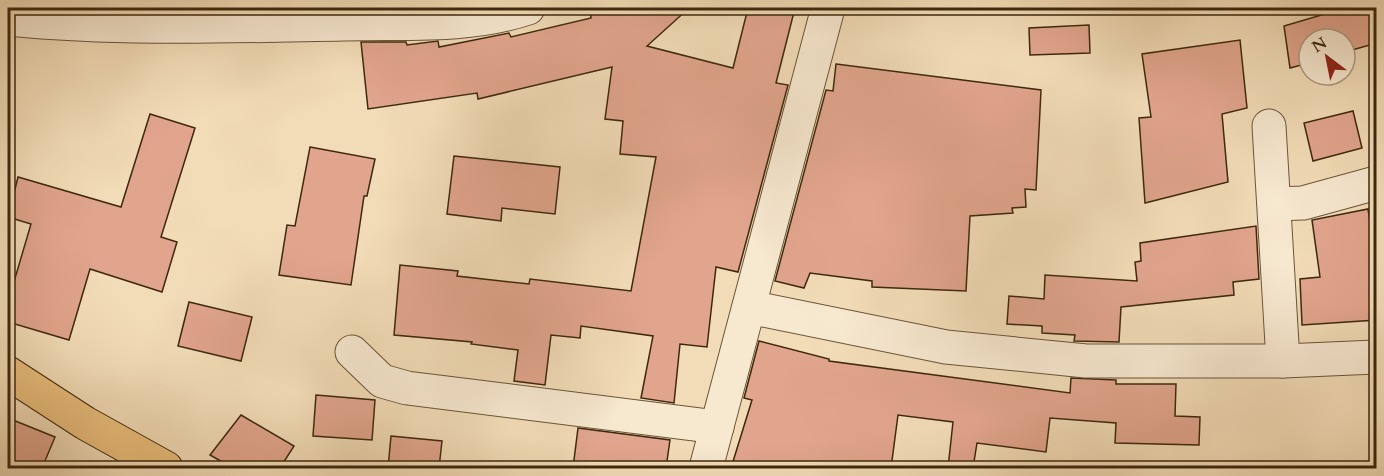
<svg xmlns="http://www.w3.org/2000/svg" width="1384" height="476" font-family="Cardo,serif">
  <rect width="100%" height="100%" fill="#f2dcb7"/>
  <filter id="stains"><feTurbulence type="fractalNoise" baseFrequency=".00333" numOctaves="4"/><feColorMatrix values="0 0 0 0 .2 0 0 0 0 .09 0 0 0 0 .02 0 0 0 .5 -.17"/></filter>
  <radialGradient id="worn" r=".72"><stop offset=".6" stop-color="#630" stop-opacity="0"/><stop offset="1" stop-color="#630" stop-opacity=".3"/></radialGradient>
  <g fill="#e1a58d" stroke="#3d280e" stroke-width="1.5">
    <path d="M 590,8 L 689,8 L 647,46 L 733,68 L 748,8 L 795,8 L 776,83 L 788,85 L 738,272 L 716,267 L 707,347 L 680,344 L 674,403 L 641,398 L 653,336 L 581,326 L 580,338 L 551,335 L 545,385 L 514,381 L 518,350 L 471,344 L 472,342 L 394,335 L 400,265 L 458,271 L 457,276 L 529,284 L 530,279 L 631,291 L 656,157 L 620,154 L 623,121 L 605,119 L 612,67 L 478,99 L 477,93 L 368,109 L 361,42 L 406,42 L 407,45 L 438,41 L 439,47 L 509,33 L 511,37 L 591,18 Z"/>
    <path d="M 1345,8 L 1372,8 L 1377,23 L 1377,43 L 1345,52 L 1345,39 L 1309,39 L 1309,63 L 1290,68 L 1284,26 Z"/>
    <path d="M 1089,25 L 1090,53 L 1030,55 L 1029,28 Z"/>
    <path d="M 1240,40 L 1247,108 L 1222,114 L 1228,182 L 1145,203 L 1139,118 L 1151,117 L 1142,54 Z"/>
    <path d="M 836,64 L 1041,90 L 1036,190 L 1025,189 L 1026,207 L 1012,208 L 1013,213 L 970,216 L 966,291 L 872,287 L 872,281 L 810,273 L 804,288 L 775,281 L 826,90 L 833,91 Z"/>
    <path d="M 1353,111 L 1362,148 L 1313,161 L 1304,123 Z"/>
    <path d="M 150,114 L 195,128 L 161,237 L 177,242 L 162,292 L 90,269 L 69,340 L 8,322 L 8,302 L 31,224 L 8,217 L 18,177 L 121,207 Z"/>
    <path d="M 310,147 L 375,159 L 367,196 L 364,196 L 351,285 L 279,275 L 287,225 L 295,226 Z"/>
    <path d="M 454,156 L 560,167 L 555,214 L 502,208 L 501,221 L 447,214 Z"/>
    <path d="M 1368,209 L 1377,267 L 1377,320 L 1302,325 L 1300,279 L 1320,277 L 1312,220 Z"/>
    <path d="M 1256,226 L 1259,279 L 1233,282 L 1234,295 L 1121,307 L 1119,342 L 1074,341 L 1075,335 L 1042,333 L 1042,326 L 1007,324 L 1009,296 L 1044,299 L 1045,275 L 1137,281 L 1135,262 L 1141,261 L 1140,243 Z"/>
    <path d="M 189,302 L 252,317 L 241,361 L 178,346 Z"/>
    <path d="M 759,341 L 829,359 L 829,361 L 1070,393 L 1071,378 L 1116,380 L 1116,384 L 1176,384 L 1175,416 L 1200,417 L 1199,445 L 1115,443 L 1116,423 L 1050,418 L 1046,452 L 977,443 L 973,468 L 948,468 L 953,422 L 898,415 L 891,468 L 731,468 L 752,400 L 744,398 Z"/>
    <path d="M 316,395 L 375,400 L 372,440 L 313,436 Z"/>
    <path d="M 241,415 L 294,446 L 280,468 L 233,468 L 210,455 Z"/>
    <path d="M 8,418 L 55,437 L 42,468 L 8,468 Z"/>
    <path d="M 578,428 L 670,440 L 666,468 L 573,468 Z"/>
    <path d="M 391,436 L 442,441 L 439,468 L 388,468 Z"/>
  </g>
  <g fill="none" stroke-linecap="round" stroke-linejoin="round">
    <defs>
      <g id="minor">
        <path d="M 8,19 C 120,30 231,26 344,24 C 405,22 469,28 528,8"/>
        <path d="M 1269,126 L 1283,361"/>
        <path d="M 1275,204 L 1303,203 L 1376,183"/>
        <path d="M 749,307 L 946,347 L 1086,361 L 1283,361 L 1376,357"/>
        <path d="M 352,352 L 382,381 L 407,388 L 717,427"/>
        <path d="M 706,468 L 828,8"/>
      </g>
      <path id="major" d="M 8,373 L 85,423 L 166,468"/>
    </defs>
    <use href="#minor" stroke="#6a5538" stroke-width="35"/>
    <use href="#major" stroke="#3d280e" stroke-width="35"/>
    <use href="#minor" stroke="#f7e8d0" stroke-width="33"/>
    <use href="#major" stroke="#e9be7c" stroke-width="33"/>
  </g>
  <rect width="1384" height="476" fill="none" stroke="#f2dcb7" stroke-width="30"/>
  <rect x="9" y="9" width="1366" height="458" fill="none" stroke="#3d280e" stroke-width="3"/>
  <rect x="15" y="15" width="1354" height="446" fill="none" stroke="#3d280e" stroke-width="1.5"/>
  <g transform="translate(1327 57) rotate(328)"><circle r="28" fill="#f7e8d0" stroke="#ad9b82" stroke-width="1.5"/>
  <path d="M0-4.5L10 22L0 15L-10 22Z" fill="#8f2418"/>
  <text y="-9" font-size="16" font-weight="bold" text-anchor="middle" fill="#3d280e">N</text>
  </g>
  <rect width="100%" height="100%" filter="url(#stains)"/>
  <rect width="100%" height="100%" fill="url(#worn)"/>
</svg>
